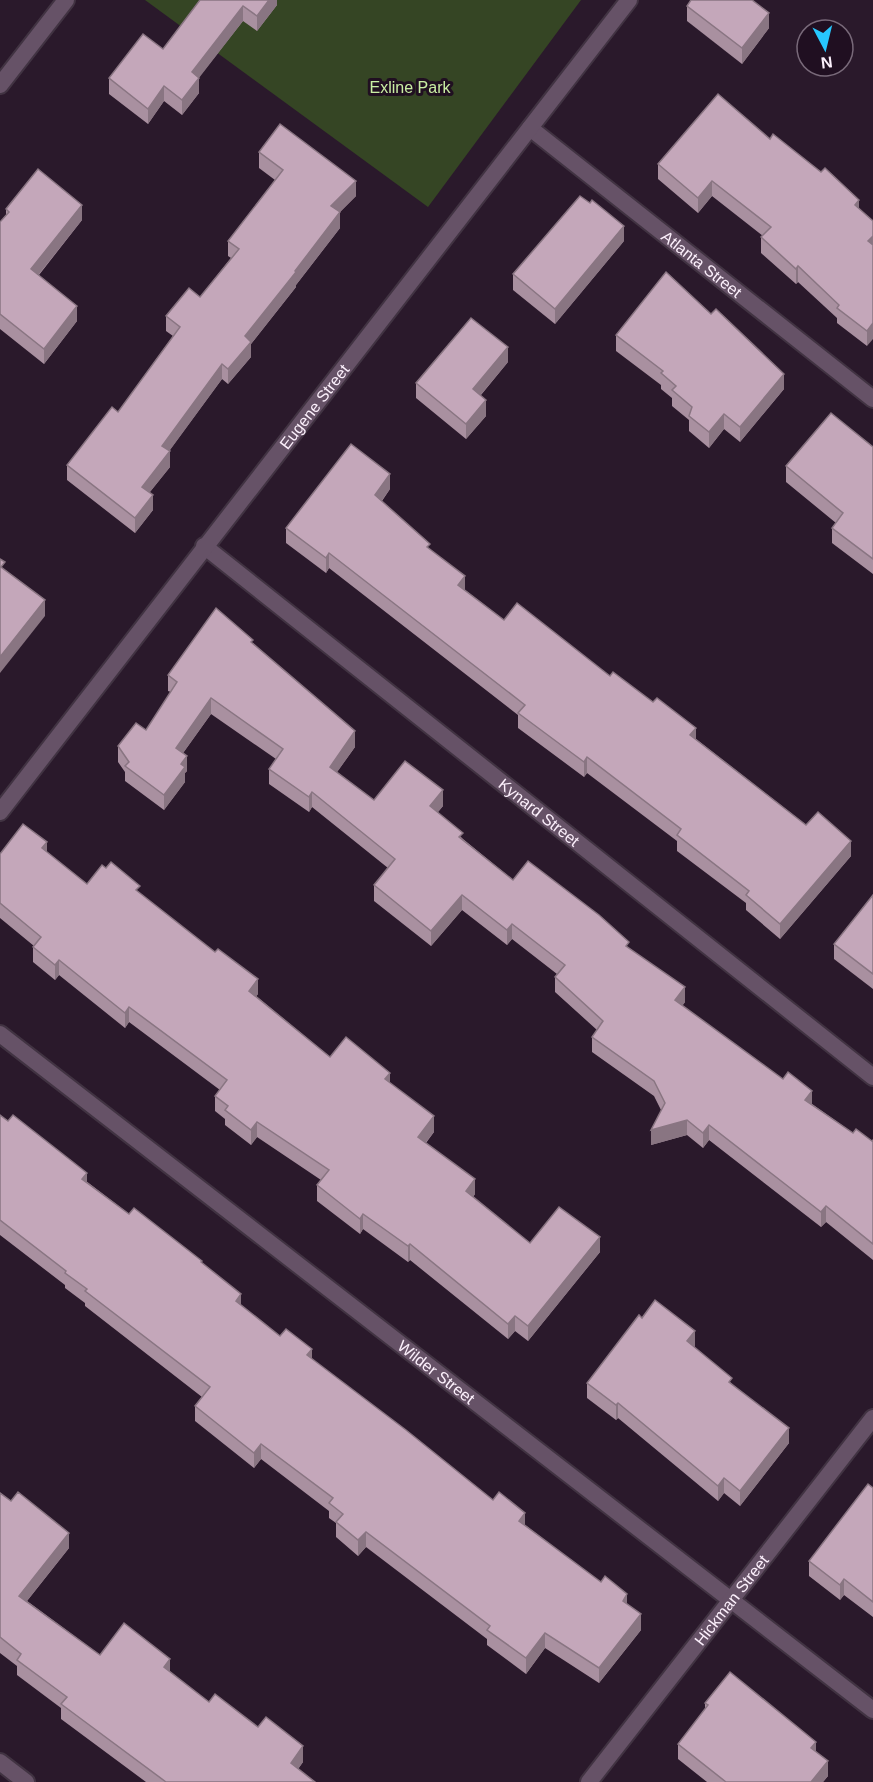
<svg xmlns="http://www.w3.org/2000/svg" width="873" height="1782" font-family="Arial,sans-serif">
  <rect width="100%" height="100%" fill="#2a192b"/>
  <path fill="#354524" d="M 145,0 L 581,0 L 428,207 Z"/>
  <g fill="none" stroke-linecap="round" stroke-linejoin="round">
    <defs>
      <g id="minor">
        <path d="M 0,85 L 66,0"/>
        <path id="s1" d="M 530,128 L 873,399"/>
        <path id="s2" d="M 204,546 L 873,1077"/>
        <path id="s3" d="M 0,812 L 629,0"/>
        <path id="s4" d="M 0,1034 L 873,1710"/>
        <path d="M 0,1762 L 26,1782"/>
        <path id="s5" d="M 589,1782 L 873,1418"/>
      </g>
    </defs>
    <use href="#minor" stroke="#413342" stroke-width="20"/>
    <use href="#minor" stroke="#665267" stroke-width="16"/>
  </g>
  <g fill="#a990a0">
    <path d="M 200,0 L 277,0 L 277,5 L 257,31 L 243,21 L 199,77 L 199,93 L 182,115 L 164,101 L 148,124 L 109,94 L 109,78 L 163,49 Z"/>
    <path d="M 687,6 L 769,28 L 742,64 L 687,21 Z"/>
    <path d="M 770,139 L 859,209 L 873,221 L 867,346 L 837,323 L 837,318 L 798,282 L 796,284 L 761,253 L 761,237 L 763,236 L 712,196 L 698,213 L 658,179 L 658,164 Z"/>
    <path d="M 259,152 L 356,196 L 340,212 L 340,228 L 296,285 L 296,287 L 251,344 L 251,357 L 228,384 L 222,379 L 169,451 L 170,467 L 149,493 L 153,510 L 135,533 L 67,480 L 67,465 L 118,412 L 173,336 L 166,331 L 166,316 L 200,297 L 231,258 L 228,256 L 228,241 L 275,180 L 259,168 Z"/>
    <path d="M 6,209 L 82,220 L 39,275 L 77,321 L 44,364 L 0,329 L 0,222 L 6,215 Z"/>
    <path d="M 624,241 L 555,324 L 513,290 L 513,274 Z"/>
    <path d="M 616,335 L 784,389 L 740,442 L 724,429 L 709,448 L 689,431 L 689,420 L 672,406 L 672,398 L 661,389 L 661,385 L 616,351 Z"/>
    <path d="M 508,362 L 481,395 L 486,416 L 466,439 L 416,398 L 416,383 Z"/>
    <path d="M 873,447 L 873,574 L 832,543 L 832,528 L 836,523 L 786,482 L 786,466 Z"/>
    <path d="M 390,489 L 382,501 L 430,550 L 465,590 L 504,620 L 610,676 L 696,739 L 806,825 L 851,856 L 780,939 L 746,910 L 746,903 L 677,851 L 677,841 L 587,773 L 584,777 L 518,728 L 518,715 L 329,568 L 326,573 L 286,543 L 286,528 Z"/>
    <path d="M 253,643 L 355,747 L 337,772 L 374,800 L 443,806 L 437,813 L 463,839 L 513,880 L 629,948 L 685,1002 L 682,1006 L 812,1104 L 853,1133 L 872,1141 L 873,1140 L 873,1260 L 826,1222 L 821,1227 L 709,1140 L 703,1148 L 687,1135 L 651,1145 L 661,1110 L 654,1096 L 592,1052 L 592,1037 L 597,1030 L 555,992 L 555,977 L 557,974 L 512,939 L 507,945 L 462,910 L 431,946 L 374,901 L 374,885 L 388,868 L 312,807 L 309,812 L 269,784 L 269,769 L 276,759 L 211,714 L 183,753 L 187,771 L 185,773 L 185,782 L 164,810 L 125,781 L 125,772 L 118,762 L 118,746 L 146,730 L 171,692 L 168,691 L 168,675 Z"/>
    <path d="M 47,852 L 87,884 L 140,893 L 258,994 L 256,996 L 330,1057 L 390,1083 L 434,1132 L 426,1143 L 475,1194 L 473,1197 L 530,1243 L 600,1252 L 528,1341 L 515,1331 L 508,1339 L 410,1260 L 408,1262 L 363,1229 L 360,1234 L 317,1201 L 317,1185 L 321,1180 L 257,1137 L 251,1145 L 225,1125 L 225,1119 L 215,1111 L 215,1096 L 220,1090 L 129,1022 L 125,1028 L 59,975 L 55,980 L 33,962 L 33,947 L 34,946 L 0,918 L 0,854 Z"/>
    <path d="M 873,895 L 873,989 L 834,959 L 834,944 Z"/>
    <path d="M 0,1115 L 129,1214 L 202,1263 L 241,1305 L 280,1336 L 312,1359 L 493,1500 L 627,1604 L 641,1630 L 599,1683 L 545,1648 L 526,1674 L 487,1645 L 487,1639 L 366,1547 L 358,1556 L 336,1537 L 336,1523 L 329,1518 L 329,1511 L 261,1459 L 254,1468 L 195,1421 L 195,1406 L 202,1397 L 85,1306 L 85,1303 L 65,1288 L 65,1285 L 0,1235 Z"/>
    <path d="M 642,1318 L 695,1346 L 694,1347 L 732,1384 L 789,1443 L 740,1506 L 724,1493 L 718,1501 L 618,1418 L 616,1420 L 587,1398 L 587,1383 Z"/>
    <path d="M 873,1488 L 873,1617 L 844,1595 L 840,1600 L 809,1576 L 809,1561 Z"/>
    <path d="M 0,1493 L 69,1548 L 27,1601 L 100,1655 L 170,1672 L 209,1702 L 303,1762 L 298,1769 L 315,1782 L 146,1782 L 61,1719 L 61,1708 L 17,1675 L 17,1666 L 0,1653 Z"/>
    <path d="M 705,1703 L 816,1751 L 828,1776 L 823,1782 L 707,1782 L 678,1759 L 678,1744 L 705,1709 Z"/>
  </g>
  <g fill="#897582">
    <path d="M 269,0 L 277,0 L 277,5 L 257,31 L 257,16 Z"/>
    <path d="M 243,6 L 243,21 L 192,87 L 192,72 Z"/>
    <path d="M 769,13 L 769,28 L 742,64 L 742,48 Z"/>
    <path d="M 199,78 L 199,93 L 182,115 L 182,100 Z"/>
    <path d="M 164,86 L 164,101 L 148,124 L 148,109 Z"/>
    <path d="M 356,181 L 356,196 L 331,221 L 331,206 Z"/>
    <path d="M 712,181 L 712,196 L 698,213 L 698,198 Z"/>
    <path d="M 859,200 L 859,215 L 855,205 Z"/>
    <path d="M 82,205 L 82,220 L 31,284 L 31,269 Z"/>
    <path d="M 340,212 L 340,228 L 296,285 L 296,287 L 251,344 L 251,357 L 228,384 L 228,369 L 245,336 Z"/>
    <path d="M 624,226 L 624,241 L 555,324 L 555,309 Z"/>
    <path d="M 873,236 L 873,251 L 868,241 Z"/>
    <path d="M 798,266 L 798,282 L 796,284 L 796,269 Z"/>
    <path d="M 77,306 L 77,321 L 44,364 L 44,349 Z"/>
    <path d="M 873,323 L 873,339 L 867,346 L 867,331 Z"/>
    <path d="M 508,347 L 508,362 L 473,404 L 473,389 Z"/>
    <path d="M 222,364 L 222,379 L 162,461 L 162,446 Z"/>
    <path d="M 784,374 L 784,389 L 740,442 L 740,427 Z"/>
    <path d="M 486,400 L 486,416 L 466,439 L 466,424 Z"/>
    <path d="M 724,414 L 724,429 L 709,448 L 709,432 Z"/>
    <path d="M 170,451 L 170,467 L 142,502 L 142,487 Z"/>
    <path d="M 390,474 L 390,489 L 375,510 L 375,495 Z"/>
    <path d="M 153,495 L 153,510 L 135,533 L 135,518 Z"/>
    <path d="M 329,553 L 329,568 L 326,573 L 326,558 Z"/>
    <path d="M 465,576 L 465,592 L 458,585 Z"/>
    <path d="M 45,600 L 45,616 L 0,673 L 0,657 Z"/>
    <path d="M 211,698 L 211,714 L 176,763 L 176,748 Z"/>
    <path d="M 696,728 L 696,743 L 690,735 Z"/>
    <path d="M 355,731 L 355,747 L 330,782 L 330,767 Z"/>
    <path d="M 187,756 L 187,771 L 185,773 L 185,782 L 164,810 L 164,795 L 181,764 Z"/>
    <path d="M 587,757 L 587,773 L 584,777 L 584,762 Z"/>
    <path d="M 443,790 L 443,806 L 430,822 L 430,806 Z"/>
    <path d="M 312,792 L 312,807 L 309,812 L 309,797 Z"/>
    <path d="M 851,841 L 851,856 L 780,939 L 780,924 Z"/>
    <path d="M 47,842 L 47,857 L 42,848 Z"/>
    <path d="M 462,895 L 462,910 L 431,946 L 431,931 Z"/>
    <path d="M 512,924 L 512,939 L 507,945 L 507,930 Z"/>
    <path d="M 59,960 L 59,975 L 55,980 L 55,965 Z"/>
    <path d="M 258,979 L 258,994 L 249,1006 L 249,991 Z"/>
    <path d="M 685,987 L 685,1002 L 675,1016 L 675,1000 Z"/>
    <path d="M 129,1007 L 129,1022 L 125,1028 L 125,1013 Z"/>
    <path d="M 390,1073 L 390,1088 L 385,1079 Z"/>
    <path d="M 812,1091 L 812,1107 L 805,1100 Z"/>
    <path d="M 434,1116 L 434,1132 L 418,1152 L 418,1137 Z"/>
    <path d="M 687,1120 L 687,1135 L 651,1145 L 651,1130 Z"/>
    <path d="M 257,1122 L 257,1137 L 251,1145 L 251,1130 Z"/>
    <path d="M 709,1125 L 709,1140 L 703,1148 L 703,1133 Z"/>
    <path d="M 87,1173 L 87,1188 L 82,1179 Z"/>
    <path d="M 475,1179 L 475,1194 L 466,1207 L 466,1191 Z"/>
    <path d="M 826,1206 L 826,1222 L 821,1227 L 821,1212 Z"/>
    <path d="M 363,1214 L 363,1229 L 360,1234 L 360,1219 Z"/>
    <path d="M 600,1237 L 600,1252 L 528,1341 L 528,1326 Z"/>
    <path d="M 410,1244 L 410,1260 L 408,1262 L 408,1246 Z"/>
    <path d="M 241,1294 L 241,1309 L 236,1301 Z"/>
    <path d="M 515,1316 L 515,1331 L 508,1339 L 508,1324 Z"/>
    <path d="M 695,1331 L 695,1346 L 687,1357 L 687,1341 Z"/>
    <path d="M 312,1349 L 312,1364 L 307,1355 Z"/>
    <path d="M 618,1403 L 618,1418 L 616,1420 L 616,1405 Z"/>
    <path d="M 789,1428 L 789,1443 L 740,1506 L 740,1491 Z"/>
    <path d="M 261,1444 L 261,1459 L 254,1468 L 254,1453 Z"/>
    <path d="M 724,1478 L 724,1493 L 718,1501 L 718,1486 Z"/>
    <path d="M 525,1513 L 525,1528 L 519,1521 Z"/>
    <path d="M 366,1532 L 366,1547 L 358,1556 L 358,1540 Z"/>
    <path d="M 69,1533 L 69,1548 L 19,1611 L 19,1596 Z"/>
    <path d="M 844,1579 L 844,1595 L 840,1600 L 840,1585 Z"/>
    <path d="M 627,1594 L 627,1610 L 623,1601 Z"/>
    <path d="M 641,1614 L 641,1630 L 599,1683 L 599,1668 Z"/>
    <path d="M 545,1633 L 545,1648 L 526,1674 L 526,1658 Z"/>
    <path d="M 170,1659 L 170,1674 L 164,1667 Z"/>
    <path d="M 816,1742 L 816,1757 L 811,1748 Z"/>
    <path d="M 303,1746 L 303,1762 L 291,1779 L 291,1763 Z"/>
    <path d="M 828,1761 L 828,1776 L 823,1782 L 811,1782 Z"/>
  </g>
  <g fill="#c4a7ba" stroke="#897582" stroke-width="1.5">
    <path d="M 200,0 L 269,0 L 257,16 L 243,6 L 192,72 L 199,78 L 182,100 L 164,86 L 148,109 L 109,78 L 143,34 L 163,49 Z"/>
    <path d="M 691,0 L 752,0 L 769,13 L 742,48 L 687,6 Z"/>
    <path d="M 718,94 L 770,139 L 773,134 L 821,172 L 825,168 L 859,200 L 855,205 L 873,221 L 873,236 L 868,241 L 873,245 L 873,323 L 867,331 L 837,308 L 839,305 L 798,266 L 796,269 L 761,237 L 771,227 L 712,181 L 698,198 L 658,164 Z"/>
    <path d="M 280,124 L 356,181 L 331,206 L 340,212 L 295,271 L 296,272 L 245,336 L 251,342 L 228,369 L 222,364 L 162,446 L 170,451 L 142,487 L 153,495 L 135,518 L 67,465 L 112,407 L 118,412 L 180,327 L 166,316 L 189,288 L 200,297 L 239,249 L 228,241 L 283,170 L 259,152 Z"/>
    <path d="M 38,169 L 82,205 L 31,269 L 77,306 L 44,349 L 0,314 L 0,222 L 9,212 L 6,209 Z"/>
    <path d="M 580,196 L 590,203 L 592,200 L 624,226 L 555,309 L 513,274 Z"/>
    <path d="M 666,272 L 711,314 L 716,309 L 784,374 L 740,427 L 724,414 L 709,432 L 689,416 L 692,407 L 672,390 L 676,386 L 661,373 L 663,371 L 616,335 Z"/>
    <path d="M 471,318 L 508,347 L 473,389 L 486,400 L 466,424 L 416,383 Z"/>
    <path d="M 831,413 L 873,447 L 873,559 L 832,528 L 843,513 L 786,466 Z"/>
    <path d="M 351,444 L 390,474 L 375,495 L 430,544 L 427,547 L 465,576 L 458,585 L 504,620 L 517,603 L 610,676 L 613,672 L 653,702 L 657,698 L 696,728 L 690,735 L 806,825 L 818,812 L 851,841 L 780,924 L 746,895 L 749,891 L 677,835 L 681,829 L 587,757 L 584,762 L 518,713 L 525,705 L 329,553 L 326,558 L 286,528 Z"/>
    <path d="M 0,559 L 5,562 L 1,567 L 45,600 L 0,657 Z"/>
    <path d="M 216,608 L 253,640 L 251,642 L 355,731 L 330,767 L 374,800 L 405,761 L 443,790 L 430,806 L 463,833 L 459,837 L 513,880 L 528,861 L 599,915 L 629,942 L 626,946 L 685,987 L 675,1000 L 783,1079 L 788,1072 L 812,1091 L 805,1100 L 853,1133 L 856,1129 L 872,1141 L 873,1140 L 873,1244 L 826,1206 L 821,1212 L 709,1125 L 703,1133 L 687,1120 L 651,1130 L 665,1103 L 654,1081 L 592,1037 L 603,1021 L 555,977 L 565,965 L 512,924 L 507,930 L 462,895 L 431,931 L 374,885 L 395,859 L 312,792 L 309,797 L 269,769 L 283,749 L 211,698 L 176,748 L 187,756 L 181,764 L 185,767 L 164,795 L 125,766 L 129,762 L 118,746 L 136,723 L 146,730 L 177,682 L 168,675 Z"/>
    <path d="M 23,824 L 47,842 L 42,848 L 87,884 L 102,865 L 106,868 L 111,862 L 140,886 L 136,890 L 215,952 L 218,949 L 258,979 L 249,991 L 330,1057 L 346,1037 L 390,1073 L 385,1079 L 434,1116 L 418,1137 L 475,1179 L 466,1191 L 530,1243 L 559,1207 L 600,1237 L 528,1326 L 515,1316 L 508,1324 L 410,1244 L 408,1246 L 363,1214 L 360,1219 L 317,1185 L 329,1170 L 257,1122 L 251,1130 L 225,1110 L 228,1106 L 215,1096 L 227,1080 L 129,1007 L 125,1013 L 59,960 L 55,965 L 33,947 L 41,937 L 0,903 L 0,854 Z"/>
    <path d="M 873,895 L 873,974 L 834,944 Z"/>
    <path d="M 0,1115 L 8,1121 L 13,1115 L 87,1173 L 82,1179 L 129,1214 L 134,1208 L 202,1261 L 201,1262 L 241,1294 L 236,1301 L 280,1336 L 286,1329 L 312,1349 L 307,1355 L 406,1430 L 493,1500 L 499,1492 L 525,1513 L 519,1521 L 601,1582 L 605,1576 L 627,1594 L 623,1601 L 641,1614 L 599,1668 L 545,1633 L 526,1658 L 487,1630 L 490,1626 L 366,1532 L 358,1540 L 336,1522 L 343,1514 L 329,1503 L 333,1498 L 261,1444 L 254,1453 L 195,1406 L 210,1387 L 85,1291 L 87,1289 L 65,1273 L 66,1271 L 0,1220 Z"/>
    <path d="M 655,1300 L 695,1331 L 687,1341 L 732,1378 L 729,1382 L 789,1428 L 740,1491 L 724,1478 L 718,1486 L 618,1403 L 616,1405 L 587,1383 L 639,1315 L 642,1318 Z"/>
    <path d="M 868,1484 L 873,1488 L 873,1602 L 844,1579 L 840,1585 L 809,1561 Z"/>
    <path d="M 18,1492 L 69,1533 L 19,1596 L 100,1655 L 124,1623 L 170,1659 L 164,1667 L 209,1702 L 215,1694 L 258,1727 L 266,1717 L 303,1746 L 291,1763 L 315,1782 L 166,1782 L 61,1704 L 67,1697 L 17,1660 L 21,1654 L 0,1637 L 0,1493 L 11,1501 Z"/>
    <path d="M 730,1672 L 816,1742 L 811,1748 L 828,1761 L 811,1782 L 726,1782 L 678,1744 L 708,1705 L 705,1703 Z"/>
  </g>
  <g text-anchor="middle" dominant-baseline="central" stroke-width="6" stroke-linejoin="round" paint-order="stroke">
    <g font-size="16" fill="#c9eea3" stroke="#200f21">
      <text x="410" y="87">Exline Park</text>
    </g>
    <g font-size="16" fill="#fcf0fc" stroke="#200f21">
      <text stroke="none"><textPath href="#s1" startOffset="219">Atlanta Street</textPath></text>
      <text stroke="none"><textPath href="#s3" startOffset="513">Eugene Street</textPath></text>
      <text stroke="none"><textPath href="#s2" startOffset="428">Kynard Street</textPath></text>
      <text stroke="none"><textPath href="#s4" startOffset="552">Wilder Street</textPath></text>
      <text stroke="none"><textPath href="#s5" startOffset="231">Hickman Street</textPath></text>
    </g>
  </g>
  <g transform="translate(825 48) rotate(173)"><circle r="28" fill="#200f21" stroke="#786979" stroke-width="1.5"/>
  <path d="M0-4.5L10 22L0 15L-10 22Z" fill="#27c8ff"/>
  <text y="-9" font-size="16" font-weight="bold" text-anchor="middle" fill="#fcf0fc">N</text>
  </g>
</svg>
